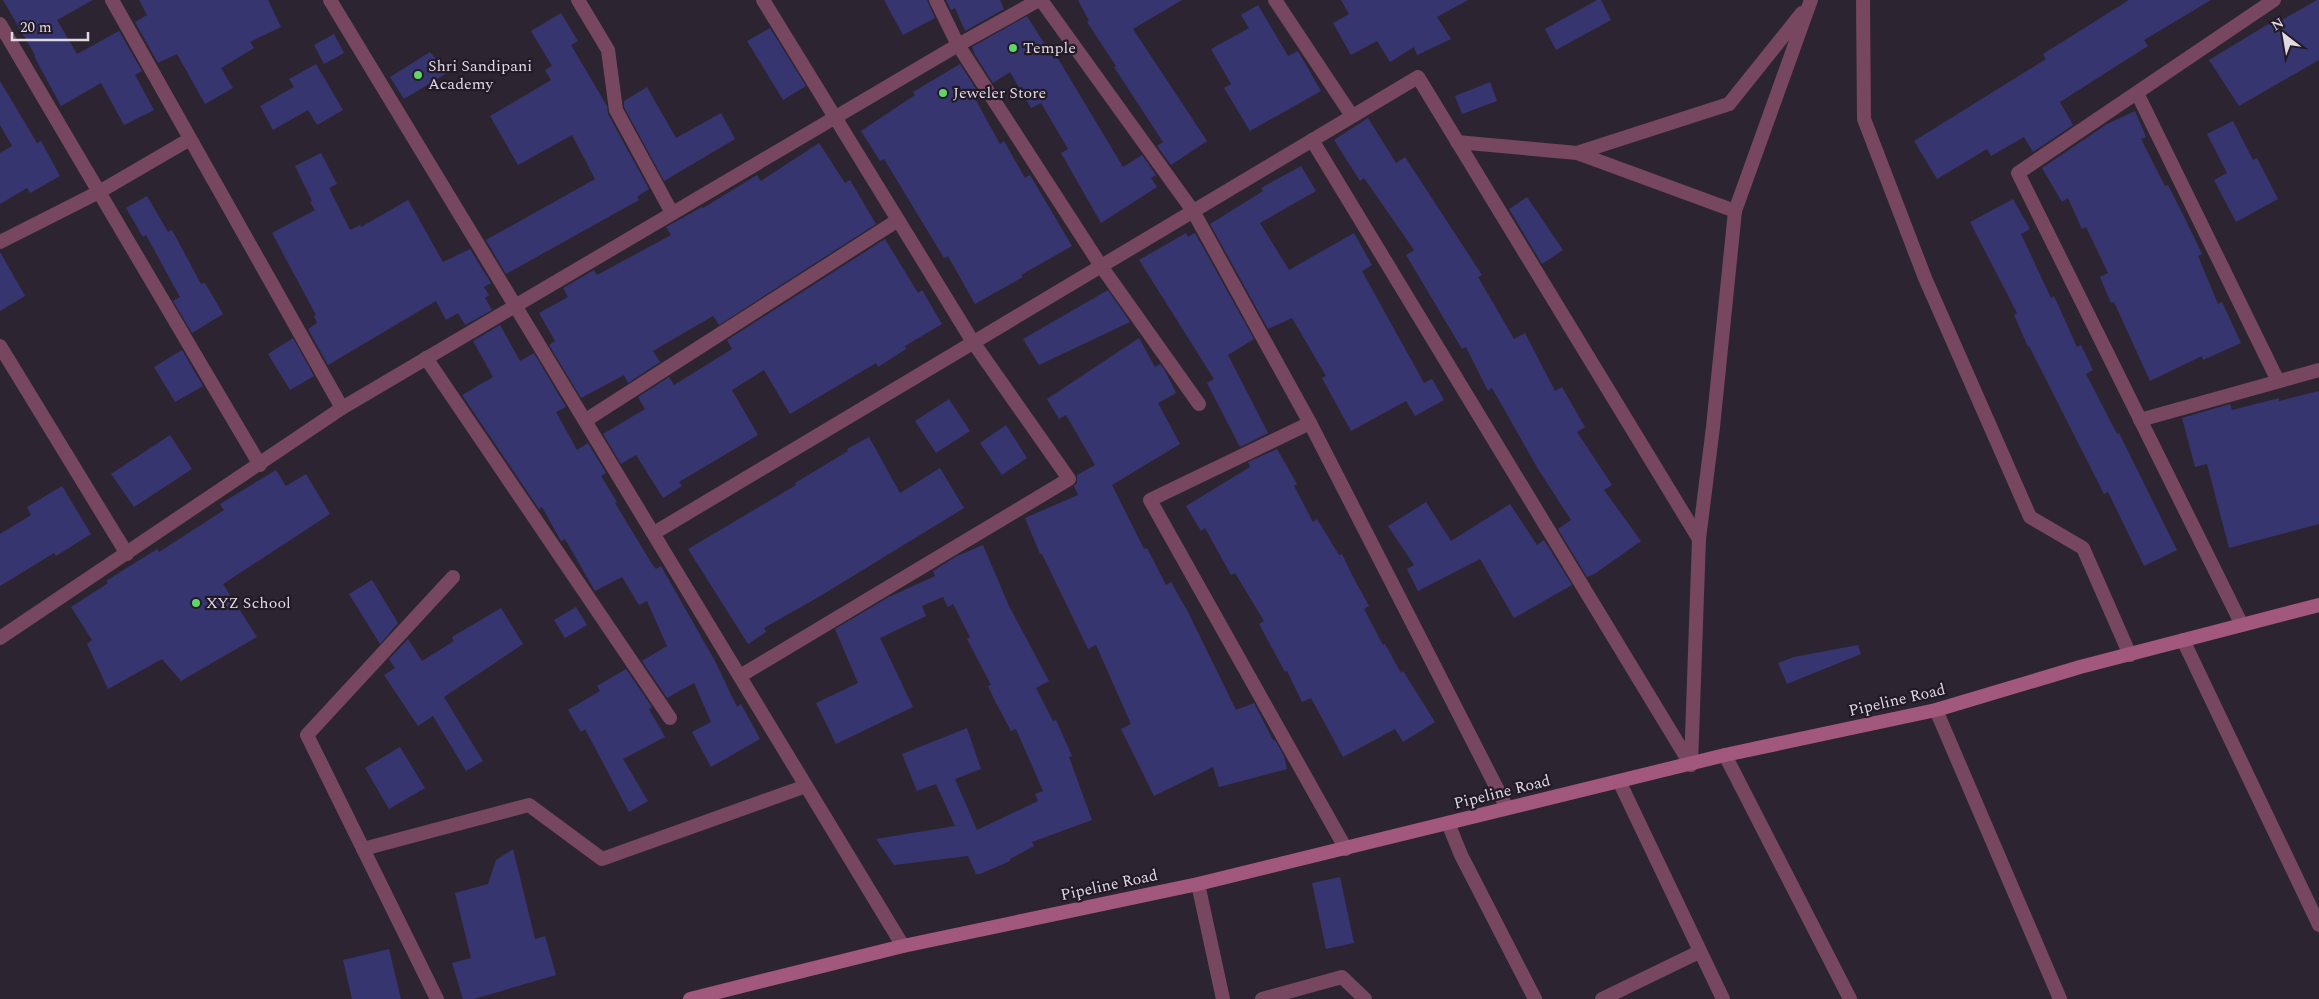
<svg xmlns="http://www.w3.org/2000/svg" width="2319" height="999" font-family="Spectral,serif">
  <rect width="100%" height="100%" fill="#2d2431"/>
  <g fill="#37356f">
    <path d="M 3,0 L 93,0 L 57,20 L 77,54 L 119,31 L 142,71 L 135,75 L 154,110 L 124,125 L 101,83 L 61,106 L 34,56 L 35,55 Z"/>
    <path d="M 139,0 L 268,0 L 281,27 L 250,42 L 254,48 L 221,68 L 233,88 L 205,104 L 177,54 L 158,63 L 135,22 L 147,15 Z"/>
    <path d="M 884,0 L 927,0 L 935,18 L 903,35 Z"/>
    <path d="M 946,0 L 1000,0 L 1004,9 L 965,31 L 955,8 L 951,10 Z"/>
    <path d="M 1078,0 L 1182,0 L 1133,29 L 1207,141 L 1171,165 L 1157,146 L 1163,142 L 1114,67 L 1116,66 L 1087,22 L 1089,21 Z"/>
    <path d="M 1341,0 L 1468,0 L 1437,17 L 1451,39 L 1417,55 L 1414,47 L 1390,62 L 1377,41 L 1351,55 L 1333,23 L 1349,14 Z"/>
    <path d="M 1597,0 L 1601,0 L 1611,20 L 1556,50 L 1545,29 Z"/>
    <path d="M 2129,0 L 2211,0 L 2144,40 L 2148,46 L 2060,102 L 2073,125 L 2033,152 L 2024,137 L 1991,156 L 1987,149 L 1937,179 L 1914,141 L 2046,59 L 2043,54 Z"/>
    <path d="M 2317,0 L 2319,0 L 2319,60 L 2239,106 L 2209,60 L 2275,20 L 2277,23 Z"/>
    <path d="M 1258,5 L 1288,56 L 1298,51 L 1321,91 L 1250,131 L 1224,88 L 1231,84 L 1211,49 L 1249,28 L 1241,15 Z"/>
    <path d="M 561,13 L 578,41 L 571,45 L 607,106 L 608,114 L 649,189 L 637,197 L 639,200 L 506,274 L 486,240 L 595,179 L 572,135 L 518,165 L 490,116 L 551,80 L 545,70 L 552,66 L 531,31 Z"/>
    <path d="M 1027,16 L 1054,59 L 1057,57 L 1123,167 L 1142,155 L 1156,175 L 1151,178 L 1157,187 L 1101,223 L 1061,153 L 1068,149 L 1041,103 L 1031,108 L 1010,72 L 993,83 L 975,55 L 972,47 Z"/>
    <path d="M 770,28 L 806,86 L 783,100 L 747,41 Z"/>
    <path d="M 334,34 L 344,53 L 324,64 L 314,45 Z"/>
    <path d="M 430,52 L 447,73 L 404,99 L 390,77 Z"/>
    <path d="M 316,64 L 343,110 L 317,125 L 308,110 L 273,130 L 260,106 L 294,87 L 289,79 Z"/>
    <path d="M 960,64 L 978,92 L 973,95 L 1000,144 L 1004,141 L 1025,178 L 1030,175 L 1072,246 L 1021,275 L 1023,277 L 975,304 L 948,256 L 944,258 L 884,159 L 880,161 L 861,131 L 915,95 L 913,92 Z"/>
    <path d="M 0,81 L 37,143 L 41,141 L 60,176 L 30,193 L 27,188 L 0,204 L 0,153 L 12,146 L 0,125 Z"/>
    <path d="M 1490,82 L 1497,101 L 1462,114 L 1455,96 Z"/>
    <path d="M 647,87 L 676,138 L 721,113 L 735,139 L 664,181 L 624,107 L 624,101 Z"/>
    <path d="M 2135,111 L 2146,137 L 2141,139 L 2165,186 L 2168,185 L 2185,219 L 2202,254 L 2198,256 L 2218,304 L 2222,302 L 2241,343 L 2203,360 L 2202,356 L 2150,381 L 2114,302 L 2111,303 L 2100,277 L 2108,273 L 2086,227 L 2082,229 L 2068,198 L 2062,202 L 2042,168 L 2107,124 Z"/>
    <path d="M 1368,118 L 1396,163 L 1405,157 L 1482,275 L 1478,277 L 1514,339 L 1525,333 L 1555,391 L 1562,387 L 1585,427 L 1577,432 L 1612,485 L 1604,490 L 1641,541 L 1596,573 L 1587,577 L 1558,529 L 1571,520 L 1538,469 L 1492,388 L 1488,391 L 1466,347 L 1462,349 L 1406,255 L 1414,250 L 1364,178 L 1360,181 L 1334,140 Z"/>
    <path d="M 2233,121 L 2253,160 L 2257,158 L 2278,199 L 2236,222 L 2214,180 L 2227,173 L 2207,134 Z"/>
    <path d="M 819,143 L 845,183 L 850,180 L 876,224 L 719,325 L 713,316 L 653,351 L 660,362 L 628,383 L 624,375 L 581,398 L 549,345 L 555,341 L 539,313 L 568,297 L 563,288 L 594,270 L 597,275 L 671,235 L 666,227 L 702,207 L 703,208 L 757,175 L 761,181 Z"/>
    <path d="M 321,153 L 337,184 L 329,188 L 350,230 L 360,225 L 361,227 L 408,200 L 443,262 L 470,249 L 491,283 L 484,287 L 489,295 L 485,298 L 492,310 L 465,325 L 458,313 L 446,320 L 436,301 L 328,365 L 308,329 L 317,323 L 314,316 L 316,315 L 272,233 L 315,210 L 310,202 L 312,201 L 295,166 Z"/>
    <path d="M 1301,166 L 1316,191 L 1260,223 L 1289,270 L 1354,233 L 1372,265 L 1362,271 L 1424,383 L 1432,379 L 1444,400 L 1415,416 L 1406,401 L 1351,431 L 1322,378 L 1326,376 L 1292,318 L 1268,329 L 1210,224 L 1263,191 L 1261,188 Z"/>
    <path d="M 147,196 L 168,232 L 172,230 L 201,284 L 205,283 L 223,314 L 192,333 L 173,301 L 180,297 L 146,235 L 143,237 L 126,208 Z"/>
    <path d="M 1527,197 L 1563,250 L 1542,264 L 1509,209 Z"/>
    <path d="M 2013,199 L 2030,229 L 2021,234 L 2051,298 L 2054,296 L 2077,347 L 2081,345 L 2093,370 L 2086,374 L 2117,434 L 2119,433 L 2177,550 L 2144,566 L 2108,492 L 2104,494 L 2029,346 L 2028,347 L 2014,315 L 2017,313 L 1970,222 Z"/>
    <path d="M 1186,233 L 1188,237 L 1195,233 L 1254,339 L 1228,355 L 1268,433 L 1240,447 L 1207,383 L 1214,379 L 1139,260 Z"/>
    <path d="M 885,239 L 918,293 L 922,290 L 942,324 L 905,346 L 906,349 L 878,367 L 876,363 L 790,414 L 764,370 L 732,390 L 758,435 L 679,482 L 682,486 L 663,498 L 636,455 L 621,464 L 603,434 L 645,409 L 638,397 L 669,377 L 674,385 L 732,349 L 727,340 Z"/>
    <path d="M 0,252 L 25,296 L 0,311 Z"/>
    <path d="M 1108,290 L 1130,322 L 1039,365 L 1023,339 Z"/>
    <path d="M 500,325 L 520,361 L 534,353 L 566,407 L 556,412 L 577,450 L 588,443 L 606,473 L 601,476 L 617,502 L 615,503 L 652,564 L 656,569 L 661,566 L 715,661 L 737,707 L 741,704 L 760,739 L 711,767 L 692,732 L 711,722 L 694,683 L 667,698 L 642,661 L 667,646 L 647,601 L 639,605 L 622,577 L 595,591 L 565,539 L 561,541 L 542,507 L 539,509 L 462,395 L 493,377 L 473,341 Z"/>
    <path d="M 293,338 L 314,376 L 290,390 L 268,354 Z"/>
    <path d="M 1139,338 L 1155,367 L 1160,364 L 1164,369 L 1176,393 L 1158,403 L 1180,444 L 1112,485 L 1144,549 L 1147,548 L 1166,585 L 1171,582 L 1188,612 L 1236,710 L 1254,703 L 1273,740 L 1275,740 L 1284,756 L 1287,769 L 1219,787 L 1213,767 L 1154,796 L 1121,729 L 1131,724 L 1096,645 L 1088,649 L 1042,554 L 1040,554 L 1025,518 L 1078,495 L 1074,486 L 1077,483 L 1077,475 L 1095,465 L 1066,415 L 1059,419 L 1047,399 Z"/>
    <path d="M 182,350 L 203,386 L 175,402 L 154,367 Z"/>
    <path d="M 2319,391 L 2319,524 L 2229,548 L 2207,464 L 2195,467 L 2182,418 L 2230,404 L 2232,410 L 2279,398 L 2279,401 Z"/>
    <path d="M 949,399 L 970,431 L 936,453 L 915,421 Z"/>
    <path d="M 1006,425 L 1027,458 L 1002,475 L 980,443 Z"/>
    <path d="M 170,435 L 192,469 L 134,507 L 111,474 Z"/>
    <path d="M 869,437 L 900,493 L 940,468 L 964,508 L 822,595 L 764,628 L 766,632 L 748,644 L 688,549 L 796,485 L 795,483 L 848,451 L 847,449 Z"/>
    <path d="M 1277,449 L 1297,484 L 1294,486 L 1313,522 L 1317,519 L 1339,555 L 1342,554 L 1352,575 L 1369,606 L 1364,609 L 1383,645 L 1385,644 L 1401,673 L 1403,671 L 1435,722 L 1403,742 L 1395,729 L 1343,757 L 1311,698 L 1302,702 L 1287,671 L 1285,672 L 1259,624 L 1264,621 L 1235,573 L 1231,575 L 1205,528 L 1201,531 L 1186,506 L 1250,467 L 1248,462 Z"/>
    <path d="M 276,470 L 286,486 L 306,474 L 330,514 L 223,584 L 257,637 L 181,681 L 162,659 L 108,689 L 87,644 L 92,640 L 71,607 L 108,583 L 106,581 L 157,549 L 159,552 L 224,510 L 220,504 Z"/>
    <path d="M 62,486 L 91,534 L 56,556 L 54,553 L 0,586 L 0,534 L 31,515 L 27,507 Z"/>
    <path d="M 1426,502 L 1451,541 L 1510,504 L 1537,545 L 1544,540 L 1572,585 L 1514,618 L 1480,559 L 1418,591 L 1407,569 L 1414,565 L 1388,526 Z"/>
    <path d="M 983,545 L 1009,606 L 1049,681 L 1036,688 L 1053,721 L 1056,720 L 1072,756 L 1069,757 L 1092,820 L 1032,842 L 1034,846 L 1010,859 L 1010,861 L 980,874 L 976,874 L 968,856 L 894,865 L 876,839 L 955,826 L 936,784 L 917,791 L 902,754 L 967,728 L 981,769 L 955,779 L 977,830 L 1038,801 L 1035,794 L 1043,791 L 1016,729 L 1011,731 L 995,701 L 988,686 L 991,685 L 967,639 L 970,637 L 953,604 L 948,607 L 943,597 L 922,606 L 926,616 L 880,638 L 913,707 L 836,744 L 816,703 L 858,683 L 835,629 L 889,597 L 935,576 L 933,571 L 957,556 Z"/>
    <path d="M 372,580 L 398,623 L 380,644 L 349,594 Z"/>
    <path d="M 576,607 L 587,625 L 565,638 L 554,620 Z"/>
    <path d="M 501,608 L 523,644 L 444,697 L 483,761 L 466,771 L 433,716 L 418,726 L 384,675 L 395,668 L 389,659 L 408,639 L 422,661 L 454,641 L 452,637 Z"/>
    <path d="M 1858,645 L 1861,654 L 1787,684 L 1778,663 L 1794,657 Z"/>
    <path d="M 626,669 L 652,707 L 649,709 L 665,737 L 623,759 L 648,801 L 629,812 L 585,729 L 581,732 L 568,710 L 600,691 L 597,686 Z"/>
    <path d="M 400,747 L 425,788 L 389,809 L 365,768 Z"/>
    <path d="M 513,849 L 535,939 L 545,936 L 556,975 L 474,999 L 463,999 L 452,963 L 471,958 L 455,893 L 488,884 L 496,860 Z"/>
    <path d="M 1340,877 L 1354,943 L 1326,949 L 1312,883 Z"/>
    <path d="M 389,949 L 401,999 L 352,999 L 343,960 Z"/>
  </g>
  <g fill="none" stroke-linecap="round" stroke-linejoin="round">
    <g stroke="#76475e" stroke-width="14">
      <path d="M 112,0 L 342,408"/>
      <path d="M 330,0 L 903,946"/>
      <path d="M 578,0 L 608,50 L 616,110 L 672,213"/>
      <path d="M 936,0 L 958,45 L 1101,266 L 1199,404"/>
      <path d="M 1041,0 L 1193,211 L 1310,423 L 1150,500 L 1346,849"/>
      <path d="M 1275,0 L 1352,116"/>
      <path d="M 1863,0 L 1864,119 L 1925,278 L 2030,517 L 2083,548 L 2130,655"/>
      <path d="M 0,24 L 260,465"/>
      <path d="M 2137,93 L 2278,381"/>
      <path d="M 1312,140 L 1691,765"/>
      <path d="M 1457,142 L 1577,153 L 1729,104 L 1802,13"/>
      <path d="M 1577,153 L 1735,211"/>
      <path d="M 0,242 L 99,192 L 190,139"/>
      <path d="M 0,346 L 127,554"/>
      <path d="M 426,358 L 670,718"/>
      <path d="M 586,420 L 898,220"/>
      <path d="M 2140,420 L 2319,370"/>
      <path d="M 1310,423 L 1507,808"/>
      <path d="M 654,533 L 1418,77 L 1699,539"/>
      <path d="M 2242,625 L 2018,173 L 2274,0"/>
      <path d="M 0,638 L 342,408 L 958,45 L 1039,0"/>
      <path d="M 2183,640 L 2319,925"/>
      <path d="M 740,676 L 1069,479 L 973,342 L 763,0"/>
      <path d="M 1936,710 L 2060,999"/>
      <path d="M 1725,755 L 1850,999"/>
      <path d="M 1691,765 L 1699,539 L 1713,427 L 1735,211 L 1811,0"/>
      <path d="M 1619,781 L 1723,999"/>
      <path d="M 1448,823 L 1461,855 L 1535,999"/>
      <path d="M 363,849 L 529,805 L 602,859 L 806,786"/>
      <path d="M 1198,884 L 1223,999"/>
      <path d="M 437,999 L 307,735 L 453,577"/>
      <path d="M 1262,999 L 1342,977 L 1365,999"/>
      <path d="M 1602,999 L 1699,952"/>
    </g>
    <path stroke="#a2577c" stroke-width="14" d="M 690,999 L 903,946 L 1198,884 L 1725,755 L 1936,710 L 2080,667 L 2319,605"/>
  </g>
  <g fill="#60d56a" stroke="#231a27" stroke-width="2">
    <circle cx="1013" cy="48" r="5"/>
    <circle cx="418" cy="75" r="5"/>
    <circle cx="943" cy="93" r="5"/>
    <circle cx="196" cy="603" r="5"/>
  </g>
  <g text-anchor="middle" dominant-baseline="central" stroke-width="4.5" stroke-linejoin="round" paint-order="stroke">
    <g font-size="16" fill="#dfd9e2" stroke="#231a27" text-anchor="start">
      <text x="1023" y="48">Temple</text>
      <text x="428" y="66">Shri Sandipani<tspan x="428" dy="18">Academy</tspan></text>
      <text x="953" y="93">Jeweler Store</text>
      <text x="206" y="603">XYZ School</text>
    </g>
    <g font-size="16" fill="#dfd9e2" stroke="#231a27">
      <text transform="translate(1897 700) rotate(-13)">Pipeline Road</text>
      <text transform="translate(1502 792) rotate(-14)">Pipeline Road</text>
      <text transform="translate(1109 885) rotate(-12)">Pipeline Road</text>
    </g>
  </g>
  <g transform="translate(2284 35) rotate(329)" stroke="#231a27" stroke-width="4" paint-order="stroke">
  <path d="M0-4L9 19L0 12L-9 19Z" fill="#dfd9e2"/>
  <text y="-8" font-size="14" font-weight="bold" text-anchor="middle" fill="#dfd9e2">N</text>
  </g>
  <path d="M12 32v8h76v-8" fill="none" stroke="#dfd9e2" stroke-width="2.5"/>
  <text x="20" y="32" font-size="15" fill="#dfd9e2" stroke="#231a27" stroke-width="4" paint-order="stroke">20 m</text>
</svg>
